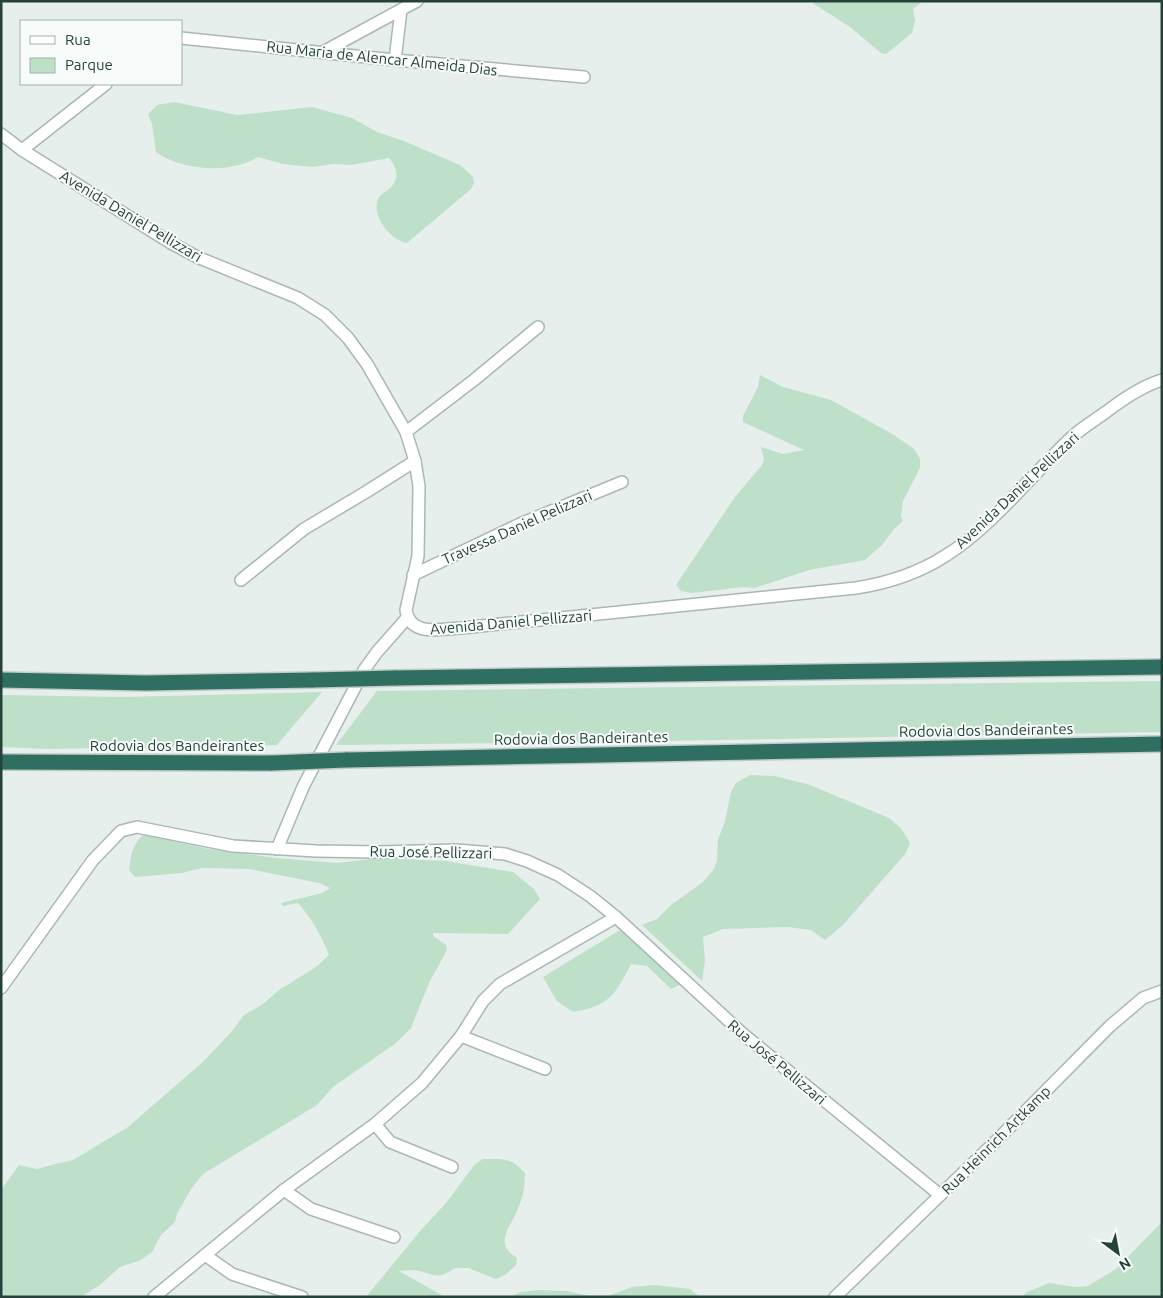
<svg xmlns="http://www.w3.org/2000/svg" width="1163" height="1298" font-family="Ubuntu,sans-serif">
  <rect width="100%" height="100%" fill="#e6efeb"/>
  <g fill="#bfe0c8">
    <path d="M 812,1 L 923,1 L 913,9 L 915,20 L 912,33 L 886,54 L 881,53 L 850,27 L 814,4 Z"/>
    <path d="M 174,102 L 237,115 L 312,107 L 352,118 L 377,132 L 404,141 L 460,165 L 473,177 L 474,183 L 471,189 L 407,243 C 391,241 371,216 378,199 C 380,194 388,191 392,186 C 400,177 396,166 389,158 L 352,165 L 333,164 L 312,167 L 283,164 L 258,157 C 230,174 182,171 156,152 L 152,124 L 148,114 L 157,105 Z"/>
    <path d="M 760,375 L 783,387 L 831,400 L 894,435 L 914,449 L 920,459 L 920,468 L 903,501 L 901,516 L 903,521 L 894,529 L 882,545 L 865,560 L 809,570 L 755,588 L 744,587 L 692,593 L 681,591 L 676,585 L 735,497 L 762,465 L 764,459 L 761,447 L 783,454 L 804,450 L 743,422 L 743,416 L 758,387 Z"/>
    <path d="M 1162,681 L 1162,732 L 605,742 L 336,745 L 377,691 Z"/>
    <path d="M 322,692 L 277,745 L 49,749 L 1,747 L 1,695 L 123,697 Z"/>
    <path d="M 750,775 L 775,776 L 810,785 L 889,818 L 901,828 L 910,843 L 906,853 L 843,925 L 825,940 L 811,930 L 788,927 L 723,929 L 703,937 L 705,961 L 702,981 L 642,925 L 657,919 L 671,905 L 703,882 L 714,869 L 717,860 L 718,840 L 725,821 L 731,792 L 736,783 Z"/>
    <path d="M 146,832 L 168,840 L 209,849 L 276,858 L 337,863 L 380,858 L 446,861 L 513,872 L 534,889 L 540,899 L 508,934 L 433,933 L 433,936 L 446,945 L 447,950 L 429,983 L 411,1028 L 396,1043 L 333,1087 L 317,1105 L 203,1174 L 191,1189 L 177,1214 L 175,1222 L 161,1235 L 152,1252 L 141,1260 L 120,1267 L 100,1285 L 81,1297 L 1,1297 L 1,1190 L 19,1165 L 37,1169 L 55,1164 L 73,1160 L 128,1127 L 205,1060 L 233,1030 L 244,1015 L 263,1004 L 279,990 L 316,967 L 329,955 C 321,935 312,919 298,903 L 283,906 L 281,903 L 322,893 L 330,888 L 319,883 L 249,869 L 202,868 L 182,873 L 135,877 L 129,870 C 131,854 133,843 146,832 Z"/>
    <path d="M 620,930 L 681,984 L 671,989 L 647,966 L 631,964 C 615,995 609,1006 573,1012 L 557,1001 L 543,977 Z"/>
    <path d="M 483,1159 C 504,1159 510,1157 525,1173 C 525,1187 523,1198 517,1211 C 513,1222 503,1232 505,1244 C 506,1251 512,1254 517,1258 L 516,1265 L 505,1275 L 496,1279 L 468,1268 L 454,1268 C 437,1283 430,1271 412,1270 C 408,1270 403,1271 399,1271 L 445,1297 L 366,1297 L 421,1230 L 446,1203 L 475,1164 Z"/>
    <path d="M 1162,1222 L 1162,1297 L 1022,1297 L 1027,1292 L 1049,1283 L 1076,1287 L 1088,1286 L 1116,1269 Z"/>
    <path d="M 654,1285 L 690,1289 L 700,1297 L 605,1297 L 632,1287 Z"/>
    <path d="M 538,1290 L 567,1291 L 593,1297 L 510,1297 L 521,1292 Z"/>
  </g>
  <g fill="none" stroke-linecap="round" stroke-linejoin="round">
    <defs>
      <g id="minor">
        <path d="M 181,38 L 395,60 L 584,77"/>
        <path d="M 323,52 L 417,1"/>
        <path d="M 395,60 L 401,10"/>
        <path d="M 1,134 L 22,150 L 171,243 L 197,257 L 298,298 L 325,315 L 348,338 L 367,364 L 406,432 L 415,461 L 419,486 L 418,556 L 406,610 C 410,637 440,629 461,628 L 856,588 C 888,583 917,574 945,556 C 992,527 1032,474 1072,437 C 1083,427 1095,420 1106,412 C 1123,399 1142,386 1162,380"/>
        <path d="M 22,150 L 106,84"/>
        <path d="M 406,432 L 474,380 L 538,327"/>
        <path d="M 413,575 L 520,524 L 622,482"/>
        <path d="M 241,580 L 304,529 L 366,492 L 415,461"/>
        <path d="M 277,849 L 303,787 L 364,670 L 377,652 L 407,618"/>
        <path d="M 1,988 L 93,860 L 121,831 L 137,827 L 233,846 L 316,851 L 379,852 L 456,850 L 505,854 L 527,861 L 558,875 L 590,896 L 616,917 L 743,1034 L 940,1195"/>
        <path d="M 461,1036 L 545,1069"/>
        <path d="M 375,1124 L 390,1142 L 452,1167"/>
        <path d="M 284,1190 L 311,1209 L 394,1237"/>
        <path d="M 205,1255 L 232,1274 L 302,1297"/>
        <path d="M 154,1297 L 284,1190 L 375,1124 L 422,1083 L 461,1036 L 483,1001 L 500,984 L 616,917"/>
        <path d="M 835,1297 L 997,1140 L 1110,1026 L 1143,998 L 1162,991"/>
      </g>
      <g id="highway">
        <path d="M 394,678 L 1162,667"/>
        <path d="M 1,680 L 146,683 L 313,680"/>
        <path d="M 346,760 L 1162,744"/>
        <path d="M 1,762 L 272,763"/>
      </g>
    </defs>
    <use href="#minor" stroke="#a8b8b2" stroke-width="14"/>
    <use href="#highway" stroke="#c2cac8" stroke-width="18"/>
    <use href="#minor" stroke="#fff" stroke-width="11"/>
    <use href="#highway" stroke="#2f6f62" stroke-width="15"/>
    <defs>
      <g id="highway-bridge">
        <path d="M 313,680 L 394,678"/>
        <path d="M 272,763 L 346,760"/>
      </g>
    </defs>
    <use href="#highway-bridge" stroke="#c2cac8" stroke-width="18" stroke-linecap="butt"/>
    <use href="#highway-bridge" stroke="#2f6f62" stroke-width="15"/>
  </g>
  <g text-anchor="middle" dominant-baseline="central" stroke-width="4" stroke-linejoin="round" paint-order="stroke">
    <g font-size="15" fill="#24423a" stroke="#f7fbf9">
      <text transform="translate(382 58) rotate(6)">Rua Maria de Alencar Almeida Dias</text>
      <text transform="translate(131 216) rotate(31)">Avenida Daniel Pellizzari</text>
      <text transform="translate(1017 490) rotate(-43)">Avenida Daniel Pellizzari</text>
      <text transform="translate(517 527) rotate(-24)">Travessa Daniel Pelizzari</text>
      <text transform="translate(511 622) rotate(-5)">Avenida Daniel Pellizzari</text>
      <text transform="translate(986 730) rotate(-1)">Rodovia dos Bandeirantes</text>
      <text transform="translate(581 738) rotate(-1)">Rodovia dos Bandeirantes</text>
      <text x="177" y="745">Rodovia dos Bandeirantes</text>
      <text transform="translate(431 852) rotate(1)">Rua José Pellizzari</text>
      <text transform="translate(777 1062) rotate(40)">Rua José Pellizzari</text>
      <text transform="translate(996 1140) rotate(-45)">Rua Heinrich Artkamp</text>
    </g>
  </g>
  <rect width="1163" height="1298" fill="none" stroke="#24423a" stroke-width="5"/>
  <rect x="20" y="20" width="162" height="65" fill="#f7fbf9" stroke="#a3b1ad"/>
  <rect x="30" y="36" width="25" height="8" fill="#ffffff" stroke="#a3b1ad"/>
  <text x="65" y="45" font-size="15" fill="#24423a">Rua</text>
  <rect x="30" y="58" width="25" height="15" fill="#bfe0c8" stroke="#a3b1ad"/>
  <text x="65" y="70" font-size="15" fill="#24423a">Parque</text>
  <g transform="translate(1118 1253) rotate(148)" stroke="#f7fbf9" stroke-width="4" paint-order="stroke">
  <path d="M0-4L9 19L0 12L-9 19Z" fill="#24423a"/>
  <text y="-8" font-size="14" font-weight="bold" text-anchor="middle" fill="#24423a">N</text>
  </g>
</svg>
